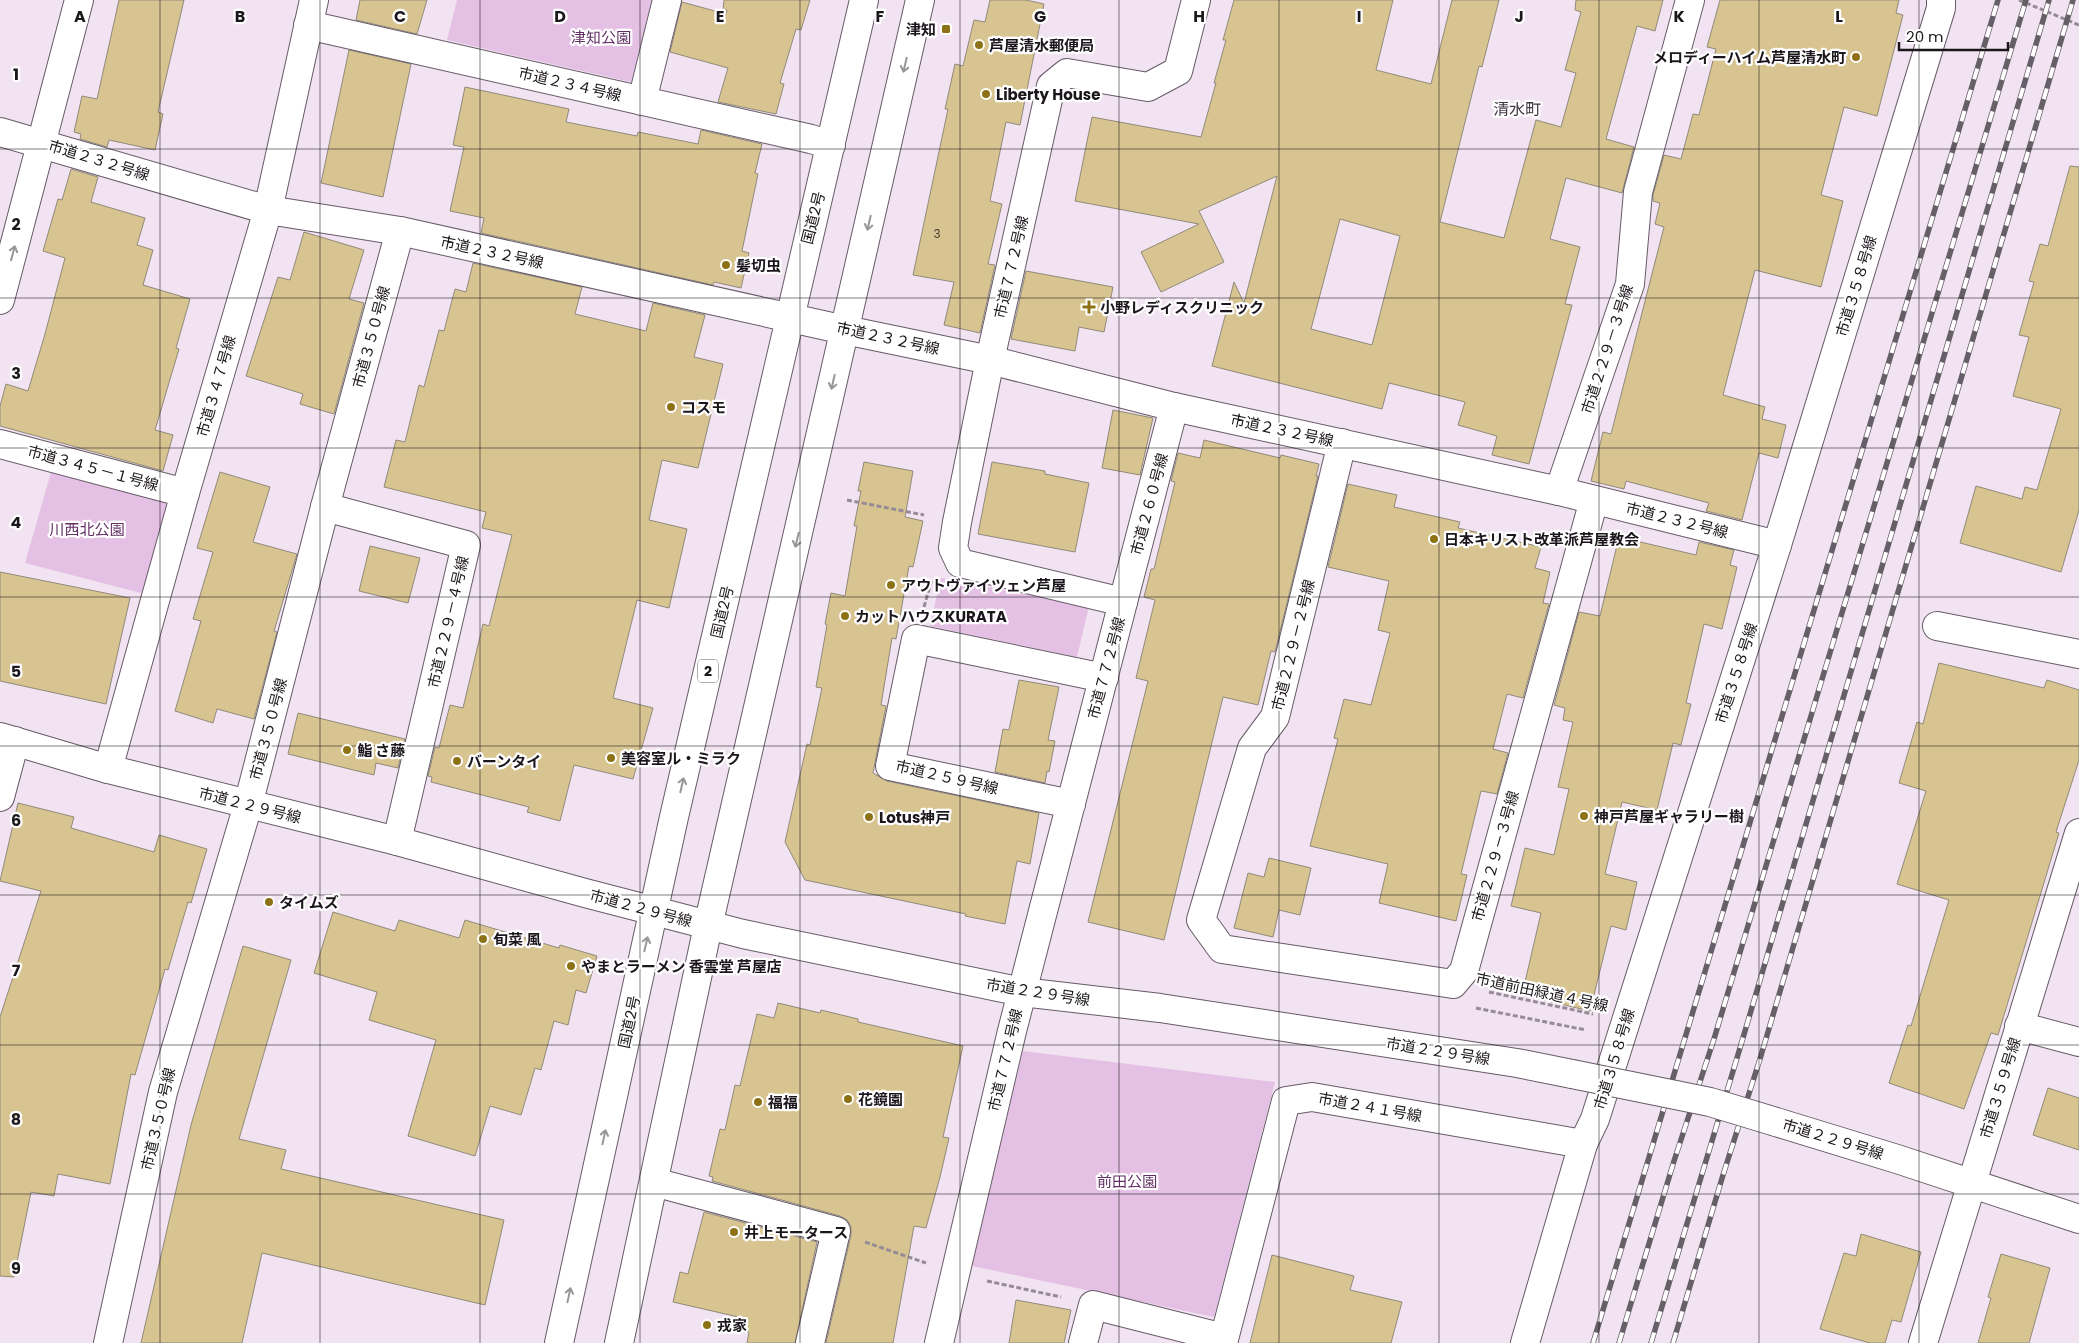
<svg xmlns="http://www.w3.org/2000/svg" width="2079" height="1343" font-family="Poppins,'Noto Sans JP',sans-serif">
  <rect width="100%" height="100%" fill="#f1e3f1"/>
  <g fill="#e4c0e4">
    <path d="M 457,0 L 652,0 L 631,82 L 447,40 Z"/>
    <path d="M 52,469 L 173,501 L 145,594 L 25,563 Z"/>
    <path d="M 941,578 L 1089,606 L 1077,657 L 930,626 Z"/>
    <path d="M 1023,1051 L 1275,1082 L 1214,1317 L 972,1266 Z"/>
  </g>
  <g fill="#d8c490" stroke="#908a7a" fill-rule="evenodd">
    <path d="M 119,0 L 184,0 L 158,112 L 163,114 L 155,150 L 109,140 L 107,147 L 80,139 L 81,134 L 74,132 L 82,96 L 97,99 Z"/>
    <path d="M 360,0 L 427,0 L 417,34 L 356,20 Z"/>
    <path d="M 724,0 L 810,0 L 801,30 L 796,29 L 780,83 L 784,84 L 776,114 L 718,102 L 728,68 L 670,52 L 682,2 L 726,14 L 727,10 L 723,9 Z"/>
    <path d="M 990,0 L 1026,0 L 1044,4 L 1020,125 L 1006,122 L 990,201 L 1002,204 L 988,264 L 995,265 L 980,333 L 944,325 L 954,282 L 913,275 L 948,109 L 945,109 L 955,64 L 963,66 L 974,20 L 985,22 Z"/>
    <path d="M 1234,0 L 1393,0 L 1376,70 L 1431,84 L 1452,0 L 1499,0 L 1482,67 L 1479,66 L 1440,222 L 1504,238 L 1536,120 L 1561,127 L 1576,73 L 1565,70 L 1581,12 L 1575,10 L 1576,0 L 1663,0 L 1655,31 L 1637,26 L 1606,139 L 1634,147 L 1622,193 L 1566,178 L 1550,239 L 1580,247 L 1565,304 L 1572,305 L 1529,464 L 1492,455 L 1497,436 L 1458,425 L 1465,402 L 1389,383 L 1382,409 L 1212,366 L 1234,282 L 1244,303 L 1277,176 L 1199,211 L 1224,262 L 1161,292 L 1141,252 L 1199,224 L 1075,201 L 1092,117 L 1201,137 L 1216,83 L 1214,83 L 1226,40 L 1223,40 ZM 1340,219 L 1400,236 L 1372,345 L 1311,329 Z"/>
    <path d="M 1720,0 L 1899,0 L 1896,13 L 1903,15 L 1877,116 L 1844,107 L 1821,195 L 1843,201 L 1821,287 L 1755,270 L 1723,395 L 1765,407 L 1762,419 L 1786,425 L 1778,458 L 1759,453 L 1742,520 L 1706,511 L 1709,503 L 1626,481 L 1624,489 L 1591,481 L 1603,432 L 1611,434 L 1664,227 L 1655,224 L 1660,203 L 1653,201 L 1653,195 L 1664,155 L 1681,159 L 1693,114 L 1699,115 L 1716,49 L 1707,47 Z"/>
    <path d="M 349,50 L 411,64 L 383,197 L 321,183 Z"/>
    <path d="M 465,87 L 569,109 L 566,122 L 637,136 L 638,132 L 698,144 L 701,130 L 762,144 L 755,173 L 758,174 L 742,251 L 749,253 L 741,288 L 714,282 L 713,285 L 481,233 L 484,218 L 450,211 L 464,147 L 453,145 Z"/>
    <path d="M 2070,166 L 2079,167 L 2079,510 L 2061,572 L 1960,543 L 1976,486 L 2022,499 L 2025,487 L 2037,490 L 2061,409 L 2013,396 L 2029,337 L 2019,335 L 2034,282 L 2029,281 L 2040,244 L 2048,246 Z"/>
    <path d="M 71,169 L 98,177 L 91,202 L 145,218 L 137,245 L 153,250 L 143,285 L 190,299 L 176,348 L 179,349 L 155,430 L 173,435 L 163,471 L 0,426 L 0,406 L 6,384 L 28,391 L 45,334 L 65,258 L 43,251 L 58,199 L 62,200 Z"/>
    <path d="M 304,232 L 364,250 L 349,299 L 364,303 L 334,414 L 300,404 L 303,394 L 246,376 L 278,277 L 290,280 Z"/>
    <path d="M 473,263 L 582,287 L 575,314 L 646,331 L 653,303 L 705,315 L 694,357 L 723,364 L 698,468 L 662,460 L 649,520 L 687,529 L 669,608 L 637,600 L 613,698 L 653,708 L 633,779 L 574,765 L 560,821 L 527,812 L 529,807 L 431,782 L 432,777 L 428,776 L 435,747 L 439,748 L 450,705 L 463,708 L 483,624 L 489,626 L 512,535 L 482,528 L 486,512 L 384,487 L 396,440 L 405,442 L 419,385 L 424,387 L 439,330 L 444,331 L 455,289 L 466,292 Z"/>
    <path d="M 1026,271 L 1113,287 L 1104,332 L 1079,327 L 1075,351 L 1011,339 Z"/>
    <path d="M 1113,410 L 1153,418 L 1140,475 L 1102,468 Z"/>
    <path d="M 1204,440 L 1280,458 L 1281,455 L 1319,464 L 1316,476 L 1318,476 L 1275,652 L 1271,651 L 1258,705 L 1223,697 L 1164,940 L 1088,922 L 1148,681 L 1136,678 L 1155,600 L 1144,597 L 1151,569 L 1154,569 L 1175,482 L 1171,481 L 1178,453 L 1200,458 Z"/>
    <path d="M 864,462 L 913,471 L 905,517 L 923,521 L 913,567 L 909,566 L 896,639 L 892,638 L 881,705 L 886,706 L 873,773 L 887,781 L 1039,813 L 1030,864 L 1017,861 L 1005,924 L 965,916 L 966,914 L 805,880 L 785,842 L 807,744 L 810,745 L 822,688 L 816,687 L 827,625 L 825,624 L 831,593 L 845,596 L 857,526 L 854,526 L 861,491 L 858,491 Z"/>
    <path d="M 992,462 L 1045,471 L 1045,474 L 1089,483 L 1075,552 L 978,534 Z"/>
    <path d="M 220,472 L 270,487 L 253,542 L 297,554 L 274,631 L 277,632 L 254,719 L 217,709 L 213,723 L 175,711 L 201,621 L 193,619 L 213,552 L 197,548 Z"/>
    <path d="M 1348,484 L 1397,495 L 1394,507 L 1460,522 L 1458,528 L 1541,547 L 1535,568 L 1550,572 L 1543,603 L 1549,604 L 1523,698 L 1507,694 L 1493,749 L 1508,753 L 1497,794 L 1481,791 L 1461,874 L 1467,875 L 1456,921 L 1379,903 L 1388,864 L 1310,846 L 1338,739 L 1334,738 L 1344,699 L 1371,705 L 1390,633 L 1378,630 L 1389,581 L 1328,567 Z"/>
    <path d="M 1619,537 L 1696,555 L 1699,542 L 1734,550 L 1730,565 L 1737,567 L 1722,629 L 1704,624 L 1686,703 L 1691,704 L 1681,745 L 1673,743 L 1657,810 L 1622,802 L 1605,874 L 1637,882 L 1626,930 L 1611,926 L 1590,1011 L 1522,995 L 1541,913 L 1511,906 L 1525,848 L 1554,855 L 1569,789 L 1558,787 L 1573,722 L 1563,720 L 1565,708 L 1554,705 L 1579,612 L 1600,616 Z"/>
    <path d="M 370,546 L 420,558 L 408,603 L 359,591 Z"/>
    <path d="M 0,572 L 130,598 L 106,704 L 0,681 Z"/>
    <path d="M 1939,663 L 2044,688 L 2047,680 L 2079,690 L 2079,760 L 2056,832 L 2059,833 L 1998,1035 L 1991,1033 L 1964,1109 L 1889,1083 L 1908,1025 L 1911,1026 L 1949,900 L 1897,884 L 1926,791 L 1899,783 L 1917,722 L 1923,724 Z"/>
    <path d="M 1019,680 L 1059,687 L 1048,740 L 1055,741 L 1049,772 L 1047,771 L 1045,783 L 995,772 L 1003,729 L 1009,730 Z"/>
    <path d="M 298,713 L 405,739 L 398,768 L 376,763 L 374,775 L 288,754 Z"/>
    <path d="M 18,803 L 74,817 L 71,828 L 154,852 L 159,835 L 207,849 L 191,903 L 188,902 L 168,970 L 165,969 L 135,1075 L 131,1074 L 110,1184 L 58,1174 L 54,1196 L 31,1192 L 14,1277 L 0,1276 L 0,1017 L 41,891 L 0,881 Z"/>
    <path d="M 1269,858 L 1311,868 L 1300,915 L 1279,910 L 1273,937 L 1234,928 L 1248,873 L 1264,877 Z"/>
    <path d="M 333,912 L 395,931 L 399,920 L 459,938 L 465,920 L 559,948 L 560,945 L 597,956 L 586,993 L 576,990 L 568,1025 L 554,1021 L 541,1070 L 535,1068 L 521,1115 L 490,1106 L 475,1156 L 408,1136 L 436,1040 L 369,1020 L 377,992 L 314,973 Z"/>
    <path d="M 243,946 L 291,960 L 239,1139 L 286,1150 L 281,1169 L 504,1220 L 485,1305 L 262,1253 L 242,1343 L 141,1343 L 191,1125 Z"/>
    <path d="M 778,1003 L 820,1013 L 821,1010 L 858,1019 L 858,1022 L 963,1046 L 943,1137 L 949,1138 L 940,1177 L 926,1228 L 914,1226 L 893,1343 L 826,1343 L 851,1235 L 851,1226 L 847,1220 L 840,1216 L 712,1181 L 713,1177 L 709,1176 L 720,1129 L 725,1130 L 735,1085 L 740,1086 L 757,1014 L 774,1018 Z"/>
    <path d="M 2048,1088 L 2079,1098 L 2079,1150 L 2033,1135 Z"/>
    <path d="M 704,1212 L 817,1242 L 795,1343 L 747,1343 L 749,1332 L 744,1331 L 747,1319 L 673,1302 L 680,1272 L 688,1274 Z"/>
    <path d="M 1861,1234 L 1921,1252 L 1901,1322 L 1892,1320 L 1885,1343 L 1870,1343 L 1820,1329 L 1844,1253 L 1856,1256 Z"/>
    <path d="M 2001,1254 L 2050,1268 L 2029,1343 L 1978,1343 L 1991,1298 L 1988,1297 Z"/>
    <path d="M 1272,1255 L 1354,1276 L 1350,1290 L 1402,1302 L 1391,1343 L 1250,1343 Z"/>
    <path d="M 1016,1300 L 1071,1310 L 1064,1343 L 1009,1343 Z"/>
  </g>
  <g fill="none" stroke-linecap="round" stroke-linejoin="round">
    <defs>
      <g id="minor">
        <path d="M 308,25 L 811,139 L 831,145"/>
        <path d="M 642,101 L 667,0"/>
        <path d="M 0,132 L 268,210 L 400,231 L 845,330 L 990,360 L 1174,407 L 1559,491 L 1777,545"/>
        <path d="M 0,300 L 79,0"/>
        <path d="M 1342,443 L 1275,717 L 1252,748 L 1201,920 L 1222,949 L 1453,984 L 1464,971 L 1594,500"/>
        <path d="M 0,444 L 185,493"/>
        <path d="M 1559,491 L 1630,284 L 1638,192 L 1690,0"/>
        <path d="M 325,507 L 466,545 L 397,841"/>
        <path d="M 1123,602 L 1174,407"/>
        <path d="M 1937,626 L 2079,654"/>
        <path d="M 0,737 L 108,769 L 397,841 L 585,893 L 743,934 L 1022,992 L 1160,1008 L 1517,1063 L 1572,1074"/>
        <path d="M 108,769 L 185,493 L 268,210 L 314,0"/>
        <path d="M 0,797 L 15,741"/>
        <path d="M 1071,804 L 890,766 L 916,639 L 1104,678"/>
        <path d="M 2019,1026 L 2079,1042"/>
        <path d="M 1776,1122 L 1897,1159 L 2079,1219"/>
        <path d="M 654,1182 L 836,1231 L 810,1343"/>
        <path d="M 108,1343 L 163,1092 L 248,805 L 325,507 L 400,231"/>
        <path d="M 939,1343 L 1012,1031 L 1123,602 L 960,563 L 953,548 L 957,522 L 990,360 L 1051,86 L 1067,73 L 1148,87 L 1178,71 L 1196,0"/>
        <path d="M 1083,1343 L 1093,1305 L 1224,1338"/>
        <path d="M 1223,1343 L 1286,1101 L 1312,1097 L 1583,1144"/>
        <path d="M 1525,1343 L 1583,1144 L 1595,1119 L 1777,545 L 1941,8 L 1941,0"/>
        <path d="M 1923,1343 L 2079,833"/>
      </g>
      <g id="highway">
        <path d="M 559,1343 L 674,817 L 864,0"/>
        <path d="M 619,1343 L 708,926 L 920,0"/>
      </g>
    </defs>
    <use href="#minor" stroke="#675b67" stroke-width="30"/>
    <use href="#highway" stroke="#675b67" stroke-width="30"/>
    <g stroke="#968b96" stroke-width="3" stroke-dasharray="5 2.5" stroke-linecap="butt">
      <path d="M 2019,0 L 2079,25"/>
      <path d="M 847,500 L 924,515"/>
      <path d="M 924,607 L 932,579"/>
      <path d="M 1489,992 L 1593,1014"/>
      <path d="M 1476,1008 L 1586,1030"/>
      <path d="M 865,1242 L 926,1263"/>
      <path d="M 987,1281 L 1061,1297"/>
    </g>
    <use href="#minor" stroke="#fff" stroke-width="28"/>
    <use href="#highway" stroke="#fff" stroke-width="28"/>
    <defs>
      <g id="rail">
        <path d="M 1593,1343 L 1998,0"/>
        <path d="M 1619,1343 L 1674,1161 L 1714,1039 L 2026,0"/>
        <path d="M 1651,1343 L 1740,1048 L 2049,0"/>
        <path d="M 1673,1343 L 1723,1175 L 1760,1059 L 2073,0"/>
      </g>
    </defs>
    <use href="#rail" stroke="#675f67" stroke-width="5.5"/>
    <use href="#rail" stroke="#fff" stroke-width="4" stroke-dasharray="11" stroke-linecap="butt"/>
    <defs>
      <path id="minor-bridge" d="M 1572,1074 L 1710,1102 L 1776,1122"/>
    </defs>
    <use href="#minor-bridge" stroke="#675b67" stroke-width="30" stroke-linecap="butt"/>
    <use href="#minor-bridge" stroke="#fff" stroke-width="28"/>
  </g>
  <defs><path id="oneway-shaft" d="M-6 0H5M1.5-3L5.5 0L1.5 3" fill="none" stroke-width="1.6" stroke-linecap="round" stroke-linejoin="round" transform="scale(1.25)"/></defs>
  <g stroke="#989698">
    <use href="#oneway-shaft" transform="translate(905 65) rotate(103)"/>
    <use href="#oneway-shaft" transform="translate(869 223) rotate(103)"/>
    <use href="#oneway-shaft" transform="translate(13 253) rotate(-75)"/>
    <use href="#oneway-shaft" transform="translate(833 382) rotate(103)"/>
    <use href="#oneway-shaft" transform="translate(797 540) rotate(103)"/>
    <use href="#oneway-shaft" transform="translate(682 785) rotate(-77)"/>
    <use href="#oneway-shaft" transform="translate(646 944) rotate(-77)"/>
    <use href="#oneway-shaft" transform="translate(604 1137) rotate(-78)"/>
    <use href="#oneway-shaft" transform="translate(569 1295) rotate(-78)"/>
  </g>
  <path fill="none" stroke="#1b161b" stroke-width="1" stroke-opacity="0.55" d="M 160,0 L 160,1343M 320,0 L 320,1343M 480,0 L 480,1343M 640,0 L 640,1343M 800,0 L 800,1343M 960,0 L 960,1343M 1119,0 L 1119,1343M 1279,0 L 1279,1343M 1439,0 L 1439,1343M 1599,0 L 1599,1343M 1759,0 L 1759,1343M 1919,0 L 1919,1343M 0,149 L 2079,149M 0,298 L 2079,298M 0,448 L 2079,448M 0,597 L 2079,597M 0,746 L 2079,746M 0,895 L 2079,895M 0,1045 L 2079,1045M 0,1194 L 2079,1194"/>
  <g fill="#8d7115" stroke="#fff" stroke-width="2">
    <rect x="941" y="24" width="10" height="10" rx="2.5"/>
    <circle cx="979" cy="45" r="5"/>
    <circle cx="1856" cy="57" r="5"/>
    <circle cx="986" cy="94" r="5"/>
    <circle cx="726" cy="265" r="5"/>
    <path d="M1086.5 299.5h5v5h5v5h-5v5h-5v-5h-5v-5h5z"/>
    <circle cx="671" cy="407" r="5"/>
    <circle cx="1434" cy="539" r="5"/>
    <circle cx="891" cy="585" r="5"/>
    <circle cx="845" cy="616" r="5"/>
    <circle cx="347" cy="750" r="5"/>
    <circle cx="611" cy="758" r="5"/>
    <circle cx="457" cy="761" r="5"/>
    <circle cx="1584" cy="816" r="5"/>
    <circle cx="869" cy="817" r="5"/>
    <circle cx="269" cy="902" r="5"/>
    <circle cx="483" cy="939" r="5"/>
    <circle cx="571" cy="966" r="5"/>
    <circle cx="848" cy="1099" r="5"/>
    <circle cx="758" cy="1102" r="5"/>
    <circle cx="734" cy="1232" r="5"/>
    <circle cx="707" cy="1325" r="5"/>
  </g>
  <g text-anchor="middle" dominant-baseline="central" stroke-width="4.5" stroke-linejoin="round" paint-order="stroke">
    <g font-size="12" fill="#4a4238">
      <text x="937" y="233">3</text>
    </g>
    <rect fill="#fff" stroke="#5f5c5f" stroke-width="1" x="698" y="659.5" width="20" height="23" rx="4"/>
    <g font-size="14" font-weight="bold" fill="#1b161b">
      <text x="708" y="671">2</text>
    </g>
    <g font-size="15" font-weight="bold" fill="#1b161b" stroke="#fff" text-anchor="start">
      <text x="936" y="29" text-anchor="end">津知</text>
      <text x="989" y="45">芦屋清水郵便局</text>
      <text x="1846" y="57" text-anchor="end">メロディーハイム芦屋清水町</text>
      <text x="996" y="94">Liberty House</text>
      <text x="736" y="265">髪切虫</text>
      <text x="1100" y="307">小野レディスクリニック</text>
      <text x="681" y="407">コスモ</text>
      <text x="1444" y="539">日本キリスト改革派芦屋教会</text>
      <text x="901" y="585">アウトヴァイツェン芦屋</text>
      <text x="855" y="616">カットハウスKURATA</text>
      <text x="357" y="750">鮨 さ藤</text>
      <text x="621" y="758">美容室ル・ミラク</text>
      <text x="467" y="761">バーンタイ</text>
      <text x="1594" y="816">神戸芦屋ギャラリー樹</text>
      <text x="879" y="817">Lotus神戸</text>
      <text x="279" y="902">タイムズ</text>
      <text x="493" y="939">旬菜 風</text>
      <text x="581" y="966">やまとラーメン 香雲堂 芦屋店</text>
      <text x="858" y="1099">花鏡園</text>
      <text x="768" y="1102">福福</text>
      <text x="744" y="1232">井上モータース</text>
      <text x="717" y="1325">戎家</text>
    </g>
    <g font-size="15" fill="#623064" stroke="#fff">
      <text x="601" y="37">津知公園</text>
      <text x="87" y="529">川西北公園</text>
      <text x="1127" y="1181">前田公園</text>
    </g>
    <g font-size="15" fill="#1b161b" stroke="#fff">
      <text transform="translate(570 84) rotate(13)">市道２３４号線</text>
      <text transform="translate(99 160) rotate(17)">市道２３２号線</text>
      <text transform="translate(813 218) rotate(-76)">国道2号</text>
      <text transform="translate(492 252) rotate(12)">市道２３２号線</text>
      <text transform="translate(1011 267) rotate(-77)">市道７７２号線</text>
      <text transform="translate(1856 286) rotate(-73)">市道３５８号線</text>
      <text transform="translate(371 337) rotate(-75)">市道３５０号線</text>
      <text transform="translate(888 338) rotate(12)">市道２３２号線</text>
      <text transform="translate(1607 349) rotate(-72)">市道２２９－３号線</text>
      <text transform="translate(216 386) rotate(-74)">市道３４７号線</text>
      <text transform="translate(1282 430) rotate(12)">市道２３２号線</text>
      <text transform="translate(93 468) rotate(15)">市道３４５－１号線</text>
      <text transform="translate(1149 504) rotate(-75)">市道２６０号線</text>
      <text transform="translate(1677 520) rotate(14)">市道２３２号線</text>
      <text transform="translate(722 612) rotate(-77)">国道2号</text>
      <text transform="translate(448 622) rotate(-77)">市道２２９－４号線</text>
      <text transform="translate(1293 645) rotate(-76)">市道２２９－２号線</text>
      <text transform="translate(1106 668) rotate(-75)">市道７７２号線</text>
      <text transform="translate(1736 673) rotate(-72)">市道３５８号線</text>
      <text transform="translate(268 729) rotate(-75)">市道３５０号線</text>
      <text transform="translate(947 777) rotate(13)">市道２５９号線</text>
      <text transform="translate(250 805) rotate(14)">市道２２９号線</text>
      <text transform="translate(1495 856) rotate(-74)">市道２２９－３号線</text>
      <text transform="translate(641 908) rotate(15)">市道２２９号線</text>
      <text transform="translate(1038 992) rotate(9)">市道２２９号線</text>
      <text transform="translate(1542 992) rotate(12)">市道前田緑道４号線</text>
      <text transform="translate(629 1022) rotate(-78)">国道2号</text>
      <text transform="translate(1438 1051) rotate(9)">市道２２９号線</text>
      <text transform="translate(1614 1059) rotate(-73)">市道３５８号線</text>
      <text transform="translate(1005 1060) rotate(-77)">市道７７２号線</text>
      <text transform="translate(2000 1088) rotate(-73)">市道３５９号線</text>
      <text transform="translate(1370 1107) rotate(10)">市道２４１号線</text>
      <text transform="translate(158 1119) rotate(-77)">市道３５０号線</text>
      <text transform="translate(1833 1139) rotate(17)">市道２２９号線</text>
    </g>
    <g font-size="16" fill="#423642" stroke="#fff">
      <text x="1517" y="109">清水町</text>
    </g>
  </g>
  <g font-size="16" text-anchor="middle" font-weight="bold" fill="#1b161b" stroke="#fff" stroke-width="4.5" stroke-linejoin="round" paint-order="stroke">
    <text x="80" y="22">A</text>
    <text x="240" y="22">B</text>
    <text x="400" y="22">C</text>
    <text x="560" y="22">D</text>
    <text x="720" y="22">E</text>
    <text x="880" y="22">F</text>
    <text x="1040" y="22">G</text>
    <text x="1199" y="22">H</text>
    <text x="1359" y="22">I</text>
    <text x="1519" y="22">J</text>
    <text x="1679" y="22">K</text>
    <text x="1839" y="22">L</text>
    <text x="16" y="80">1</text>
    <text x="16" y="230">2</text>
    <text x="16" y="379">3</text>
    <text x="16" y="528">4</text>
    <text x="16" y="677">5</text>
    <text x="16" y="826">6</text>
    <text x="16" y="976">7</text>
    <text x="16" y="1125">8</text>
    <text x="16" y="1274">9</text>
  </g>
  <path d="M1899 42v8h109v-8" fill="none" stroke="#1b161b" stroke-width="2.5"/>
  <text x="1906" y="42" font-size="15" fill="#1b161b" stroke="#ffffff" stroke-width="4" paint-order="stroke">20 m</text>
</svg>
